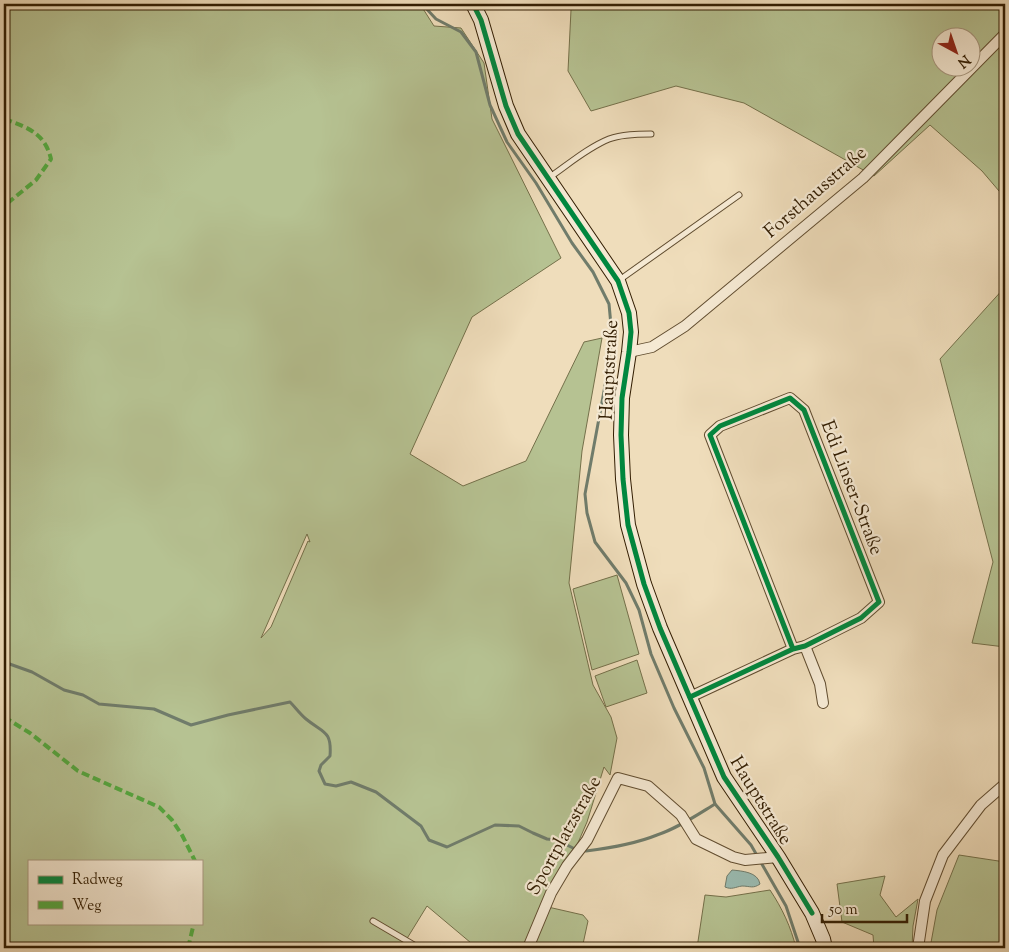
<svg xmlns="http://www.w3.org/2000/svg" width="1009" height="952" font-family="'Sorts Mill Goudy',serif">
  <rect width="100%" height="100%" fill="#efddbb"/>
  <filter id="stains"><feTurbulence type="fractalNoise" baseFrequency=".004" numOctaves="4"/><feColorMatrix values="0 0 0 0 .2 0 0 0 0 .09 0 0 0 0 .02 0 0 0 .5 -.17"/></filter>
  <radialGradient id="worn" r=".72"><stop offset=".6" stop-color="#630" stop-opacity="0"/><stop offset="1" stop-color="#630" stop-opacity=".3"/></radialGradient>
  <g fill="#b6c292" stroke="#74704a" fill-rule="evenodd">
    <path d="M 4,4 L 420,4 L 434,26 L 461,28 L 484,63 L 492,119 L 561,258 L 472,317 L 410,454 L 463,486 L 526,461 L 584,342 L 602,338 L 582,451 L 569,583 L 593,685 L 611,717 L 617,738 L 610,775 L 604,767 L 587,822 L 574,852 L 524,948 L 477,948 L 427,906 L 403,945 L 407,948 L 4,948 ZM 307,534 L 310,542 L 308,541 L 271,627 L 261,638 ZM 29,861 L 201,861 L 201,923 L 29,923 Z"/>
    <path d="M 567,4 L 1005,4 L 1005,198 L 982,171 L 930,125 L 874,176 L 744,103 L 676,86 L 591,111 L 568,71 L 571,10 ZM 942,38 L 972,38 L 972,68 L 942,68 Z"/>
    <path d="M 1005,287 L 1005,647 L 972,643 L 993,562 L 940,359 Z"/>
    <path d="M 617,575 L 639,654 L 592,670 L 573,589 Z"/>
    <path d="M 637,660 L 647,693 L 606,707 L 595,676 Z"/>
    <path d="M 959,855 L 1005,862 L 1005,948 L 930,948 L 937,910 Z"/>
    <path d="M 885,876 L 880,895 L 896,917 L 918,899 L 913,926 L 912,948 L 874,948 L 873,935 L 842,922 L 837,884 Z"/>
    <path d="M 770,890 C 782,908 791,927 796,948 L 697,948 L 705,895 L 726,897 Z"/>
    <path d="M 548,907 L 583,915 L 588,921 L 583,944 L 608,948 L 533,948 Z"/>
  </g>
  <path fill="#9abbb1" stroke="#707c6b" d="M 732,870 C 742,871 758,872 760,884 C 753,889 750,886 742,886 C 735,887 732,890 725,887 L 727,876 Z"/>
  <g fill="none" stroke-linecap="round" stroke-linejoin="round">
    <g stroke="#707c6b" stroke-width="3">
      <path d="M 422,4 L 436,19 L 461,32 L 476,52 L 490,105 L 507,142 L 536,183 L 572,243 L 593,272 L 609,304 L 612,336 L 607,375 L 585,494 L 587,513 L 595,542 L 626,583 L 639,610 L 651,654 L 674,708 L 704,768 L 715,804 L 751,845 L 786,906 L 800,948"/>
      <path d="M 4,662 L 32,672 L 64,690 L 83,695 L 99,704 L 154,709 L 191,725 L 228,715 L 290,702 C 295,707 300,714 306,719 C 323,733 332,730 330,756 L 321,765 L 319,771 L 325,784 L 336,786 L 351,782 L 376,792 L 421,826 L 429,840 L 447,847 L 495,825 L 519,826 L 533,833 L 547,839 L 557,840 L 573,848"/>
      <path d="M 586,851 C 610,848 635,844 657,835 C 678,828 697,815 715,804"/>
    </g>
    <defs>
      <g id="lane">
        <path d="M 550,177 C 569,164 587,148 609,139 C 622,134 638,134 651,134"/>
        <path d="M 618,281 L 739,195"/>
        <path d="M 373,921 L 419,948"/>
      </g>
      <g id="street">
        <path d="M 629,352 L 652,347 L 685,326 L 863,178 L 1005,34"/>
        <path d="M 805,646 L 820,684 L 823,703"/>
        <path d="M 690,697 L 793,649 L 805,646 L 861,618 L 879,602 L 804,410 L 790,398 L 720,426 L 710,435 L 793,649"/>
        <path d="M 528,948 L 551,893 L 567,866 L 587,840 L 618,778 L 648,786 L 681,815 L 696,839 L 733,857 L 745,860 L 778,857"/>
        <path d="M 918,948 L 925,901 L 943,855 L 981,805 L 1005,784"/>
      </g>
      <path id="secondary" d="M 473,4 L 481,20 L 506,106 L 518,134 L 618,281 L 629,313 L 631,332 L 629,352 L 622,398 L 621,435 L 623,479 L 628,525 L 644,584 L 660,628 L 724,777 L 778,857 L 812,913 L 823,939 L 825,948"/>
    </defs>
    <use href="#lane" stroke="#614d30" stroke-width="7"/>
    <use href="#street" stroke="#614d30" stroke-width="12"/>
    <use href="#secondary" stroke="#321d02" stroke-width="16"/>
    <use href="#lane" stroke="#f5e9d3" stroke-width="5"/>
    <use href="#street" stroke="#f5e9d3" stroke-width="10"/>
    <use href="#secondary" stroke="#f5e9d3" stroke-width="14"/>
    <g stroke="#54a940" stroke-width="4" stroke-dasharray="8 4" stroke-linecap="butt">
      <path d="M 4,119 C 27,127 45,133 51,159 L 36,180 L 4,206"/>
      <path d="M 4,717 L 30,733 L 78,771 L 159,807 L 172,820 L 182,835 L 195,861"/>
      <path d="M 188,948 L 194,923"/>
    </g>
    <defs>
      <g id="cycleway">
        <path d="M 473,4 L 481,20 L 506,106 L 518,134 L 618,281 L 629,313 L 631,332 L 629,352 L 622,398 L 621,435 L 623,479 L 628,525 L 644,584 L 660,628 L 724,777 L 778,857 L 812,913"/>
        <path d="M 690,697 L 793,649 L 805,646 L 861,618 L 879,602 L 804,410 L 790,398 L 720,426 L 710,435 L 793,649"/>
      </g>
    </defs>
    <use href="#cycleway" stroke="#f5e9d3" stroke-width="8"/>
    <use href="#cycleway" stroke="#00873e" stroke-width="5"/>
  </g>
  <g text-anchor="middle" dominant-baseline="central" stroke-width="4.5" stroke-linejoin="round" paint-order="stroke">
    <g font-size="19" fill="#321d02" stroke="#f5e9d3">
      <text transform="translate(816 193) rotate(-41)">Forsthausstraße</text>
      <text transform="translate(610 370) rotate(-87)">Hauptstraße</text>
      <text transform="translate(851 488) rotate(69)">Edi Linser-Straße</text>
      <text transform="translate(760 801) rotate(58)">Hauptstraße</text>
      <text transform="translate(565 836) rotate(-61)">Sportplatzstraße</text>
    </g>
  </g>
  <rect width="1009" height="952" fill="none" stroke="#efddbb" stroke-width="20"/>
  <rect x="5" y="5" width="999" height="942" fill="none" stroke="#321d02" stroke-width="2.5"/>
  <rect x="10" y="10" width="989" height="932" fill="none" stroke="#321d02"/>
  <rect x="28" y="860" width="175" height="65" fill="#f5e9d3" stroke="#a7977f"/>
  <rect x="38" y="876" width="25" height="8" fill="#00873e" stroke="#a7977f"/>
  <text x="72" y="884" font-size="15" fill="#321d02">Radweg</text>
  <rect x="38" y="901" width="25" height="8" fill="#54a940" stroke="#a7977f"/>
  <text x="72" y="910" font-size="15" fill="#321d02">Weg</text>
  <g transform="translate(956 52) rotate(140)"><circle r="24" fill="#f5e9d3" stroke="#a7977f"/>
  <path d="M0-4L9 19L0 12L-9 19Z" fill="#8f2418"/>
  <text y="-8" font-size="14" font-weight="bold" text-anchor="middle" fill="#321d02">N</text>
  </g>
  <path d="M822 914v8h85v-8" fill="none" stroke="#321d02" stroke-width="2.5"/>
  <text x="829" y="914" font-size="15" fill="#321d02" stroke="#f5e9d3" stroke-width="4" paint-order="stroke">50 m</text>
  <rect width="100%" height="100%" filter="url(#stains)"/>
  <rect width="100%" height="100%" fill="url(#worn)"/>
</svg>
